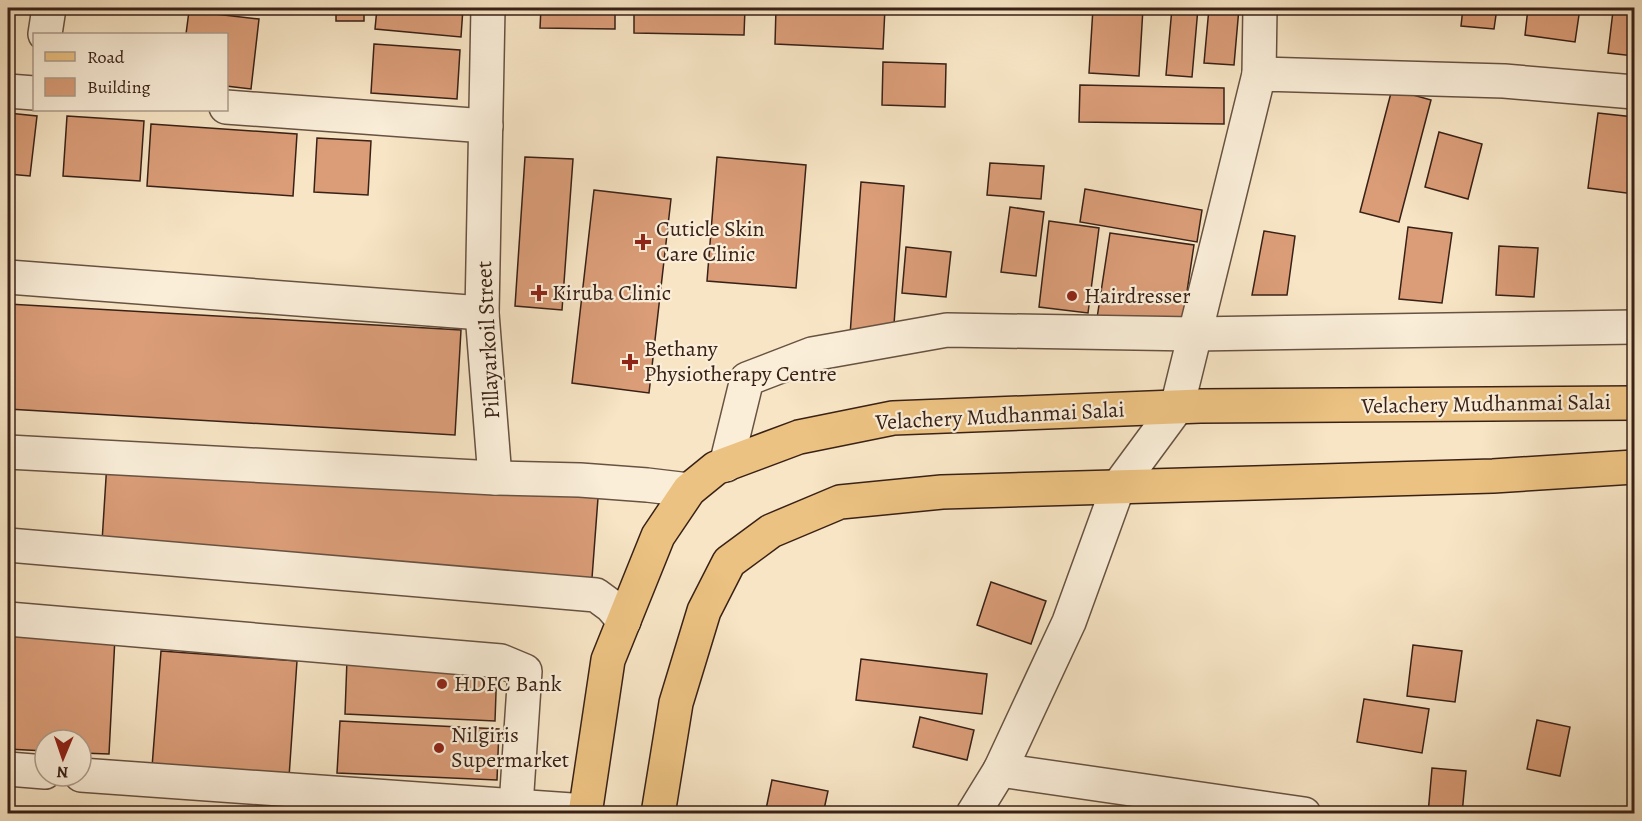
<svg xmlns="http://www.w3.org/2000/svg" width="1642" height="821" font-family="Alegreya,serif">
  <rect width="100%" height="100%" fill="#f7e5c5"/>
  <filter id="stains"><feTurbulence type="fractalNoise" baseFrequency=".00333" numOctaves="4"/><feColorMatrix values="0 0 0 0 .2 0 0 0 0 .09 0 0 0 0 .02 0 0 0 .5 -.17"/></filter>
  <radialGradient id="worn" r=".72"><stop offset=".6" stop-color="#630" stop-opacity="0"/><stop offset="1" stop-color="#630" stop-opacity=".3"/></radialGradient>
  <g fill="#da9d78" stroke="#392117" stroke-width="1.5">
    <rect x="336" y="8" width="28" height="13"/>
    <path d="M 377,8 L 463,8 L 461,37 L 375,29 Z"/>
    <path d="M 541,8 L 615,8 L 615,29 L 540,28 Z"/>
    <path d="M 634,8 L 745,8 L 744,35 L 634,33 Z"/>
    <path d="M 776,8 L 885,8 L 883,49 L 775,44 Z"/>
    <path d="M 1093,8 L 1143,8 L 1139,76 L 1089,73 Z"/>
    <path d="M 1172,8 L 1198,8 L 1192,77 L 1166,75 Z"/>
    <path d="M 1209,8 L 1239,8 L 1234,65 L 1204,63 Z"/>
    <path d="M 1463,8 L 1497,8 L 1494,29 L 1461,26 Z"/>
    <path d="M 1528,8 L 1580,8 L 1575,42 L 1525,35 Z"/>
    <path d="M 189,11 L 259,19 L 251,89 L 226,86 L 226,34 L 186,34 Z"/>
    <path d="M 1613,11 L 1634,13 L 1634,56 L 1608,53 Z"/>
    <path d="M 374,44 L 460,50 L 457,99 L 371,93 Z"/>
    <path d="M 883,62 L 946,64 L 945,107 L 882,105 Z"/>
    <path d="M 1080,85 L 1224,88 L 1224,124 L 1079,122 Z"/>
    <path d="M 1392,89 L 1431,100 L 1399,222 L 1360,212 Z"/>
    <path d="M 8,113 L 37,116 L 30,176 L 8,174 Z"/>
    <path d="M 1598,113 L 1634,117 L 1634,194 L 1588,188 Z"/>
    <path d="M 67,116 L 144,121 L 140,181 L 63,176 Z"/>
    <path d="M 151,124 L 297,134 L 293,196 L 147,186 Z"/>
    <path d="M 1439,132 L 1482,144 L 1468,199 L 1425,187 Z"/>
    <path d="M 317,138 L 371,141 L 368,195 L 314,192 Z"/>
    <path d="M 525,157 L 573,159 L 562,310 L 515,306 Z"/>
    <path d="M 717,157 L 806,165 L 796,288 L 707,281 Z"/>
    <path d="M 990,163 L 1044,166 L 1041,199 L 987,195 Z"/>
    <path d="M 861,182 L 904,186 L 893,338 L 850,335 Z"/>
    <path d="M 1085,189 L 1202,210 L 1197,242 L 1080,222 Z"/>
    <path d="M 594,190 L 671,199 L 649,393 L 572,383 Z"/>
    <path d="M 1010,207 L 1044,212 L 1036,276 L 1001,272 Z"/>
    <path d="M 1049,221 L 1099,228 L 1088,313 L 1039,307 Z"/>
    <path d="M 1408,227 L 1452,233 L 1442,303 L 1399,299 Z"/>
    <path d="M 1264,231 L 1295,236 L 1287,295 L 1252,295 Z"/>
    <path d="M 1110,233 L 1194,245 L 1181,331 L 1097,318 Z"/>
    <path d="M 1499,246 L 1538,248 L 1534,297 L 1496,295 Z"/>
    <path d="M 906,247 L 951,252 L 946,297 L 902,293 Z"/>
    <path d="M 8,304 L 461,330 L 455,435 L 8,409 Z"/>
    <path d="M 107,462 L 598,498 L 592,578 L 102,542 Z"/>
    <path d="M 991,582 L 1046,601 L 1031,644 L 977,625 Z"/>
    <path d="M 8,631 L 115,637 L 109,754 L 81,753 L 81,740 L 45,740 L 45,751 L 8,749 Z"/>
    <path d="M 1413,645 L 1462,651 L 1455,702 L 1407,696 Z"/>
    <path d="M 161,651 L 297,661 L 289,777 L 152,767 Z"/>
    <path d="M 347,659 L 497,665 L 495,721 L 345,714 Z"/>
    <path d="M 861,659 L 987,674 L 982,714 L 856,700 Z"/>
    <path d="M 1364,699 L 1429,709 L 1422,753 L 1357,742 Z"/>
    <path d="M 920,717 L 974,730 L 967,760 L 913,747 Z"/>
    <path d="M 1537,720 L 1570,727 L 1560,776 L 1527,769 Z"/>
    <path d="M 340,721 L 499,729 L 497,780 L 337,773 Z"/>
    <path d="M 1432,768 L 1466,771 L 1462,814 L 1428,814 Z"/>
    <path d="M 772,780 L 828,791 L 823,814 L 765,814 Z"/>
  </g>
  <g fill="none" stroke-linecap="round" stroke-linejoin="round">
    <defs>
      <g id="minor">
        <path d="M 488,8 L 482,313 L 495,478"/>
        <path d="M 45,34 L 49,8"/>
        <path d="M 1259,74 L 1260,8"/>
        <path d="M 8,91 L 34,93"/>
        <path d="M 226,107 L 486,126"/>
        <path d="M 8,277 L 482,313"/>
        <path d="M 8,452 L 495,478 L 580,480 L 647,485 L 689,490"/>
        <path d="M 726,465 L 747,379 L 812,354 L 947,330 L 1195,334 L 1634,327"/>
        <path d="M 8,545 L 596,595 L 611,606 L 624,621"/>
        <path d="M 8,619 L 501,661 L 525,671 L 516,806"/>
        <path d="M 8,769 L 45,772"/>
        <path d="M 1000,770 L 1304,814"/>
        <path d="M 81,775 L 586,811"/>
        <path d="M 973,814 L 1000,770 L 1069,622 L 1118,487 L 1177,407 L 1259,74 L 1504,81 L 1634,92"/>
      </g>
      <g id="major">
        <path d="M 585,814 L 608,660 L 658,536 L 689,490 L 716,468 L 799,437 L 893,418 L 1200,406 L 1634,403"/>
        <path d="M 658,814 L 676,703 L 704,611 L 729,562 L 771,531 L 840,502 L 942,492 L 1493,476 L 1634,467"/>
      </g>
    </defs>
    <use href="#minor" stroke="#685242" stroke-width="36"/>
    <use href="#major" stroke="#392117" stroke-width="36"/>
    <use href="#minor" stroke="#faeed9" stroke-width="33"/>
    <use href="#major" stroke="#ecc282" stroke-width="33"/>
  </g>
  <g fill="#8f2418" stroke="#faeed9" stroke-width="2">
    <path d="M640 233h6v6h6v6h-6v6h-6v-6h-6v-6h6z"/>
    <path d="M536 284h6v6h6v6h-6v6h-6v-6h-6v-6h6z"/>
    <circle cx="1072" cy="296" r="6"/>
    <path d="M627 353h6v6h6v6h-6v6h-6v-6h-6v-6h6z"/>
    <circle cx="442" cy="684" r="6"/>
    <circle cx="439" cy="748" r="6"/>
  </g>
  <g text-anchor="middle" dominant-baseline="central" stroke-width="4.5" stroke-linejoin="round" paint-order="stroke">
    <g font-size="22" fill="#392117" stroke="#faeed9" text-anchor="start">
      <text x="656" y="229">Cuticle Skin<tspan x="656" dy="25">Care Clinic</tspan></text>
      <text x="552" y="293">Kiruba Clinic</text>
      <text x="1084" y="296">Hairdresser</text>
      <text x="644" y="349">Bethany<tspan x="644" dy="25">Physiotherapy Centre</tspan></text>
      <text x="454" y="684">HDFC Bank</text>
      <text x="451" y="735">Nilgiris<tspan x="451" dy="25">Supermarket</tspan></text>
    </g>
    <g font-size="22" fill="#392117" stroke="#faeed9">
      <text transform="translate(488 340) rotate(-93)">Pillayarkoil Street</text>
      <text transform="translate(1486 404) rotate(-1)">Velachery Mudhanmai Salai</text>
      <text transform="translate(1000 416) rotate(-3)">Velachery Mudhanmai Salai</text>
    </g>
  </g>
  <rect width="1642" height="821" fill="none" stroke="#f7e5c5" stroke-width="30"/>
  <rect x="9" y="9" width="1624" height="803" fill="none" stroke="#392117" stroke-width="3"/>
  <rect x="15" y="15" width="1612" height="791" fill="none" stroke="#392117" stroke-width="1.5"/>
  <rect x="33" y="33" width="195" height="78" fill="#faeed9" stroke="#ad9c8b" stroke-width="1.5"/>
  <rect x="45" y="52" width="30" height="9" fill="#ecc282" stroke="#ad9c8b" stroke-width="1.5"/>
  <text x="87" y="63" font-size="18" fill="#392117">Road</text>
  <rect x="45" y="78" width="30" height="18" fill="#da9d78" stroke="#ad9c8b" stroke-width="1.5"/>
  <text x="87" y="93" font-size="18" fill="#392117">Building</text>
  <g transform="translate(63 758) rotate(182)"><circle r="28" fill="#faeed9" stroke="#ad9c8b" stroke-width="1.5"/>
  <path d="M0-4.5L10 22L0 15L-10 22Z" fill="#8f2418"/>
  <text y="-9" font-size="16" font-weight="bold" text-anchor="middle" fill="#392117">N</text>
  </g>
  <rect width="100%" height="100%" filter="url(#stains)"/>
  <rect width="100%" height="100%" fill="url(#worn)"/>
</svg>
